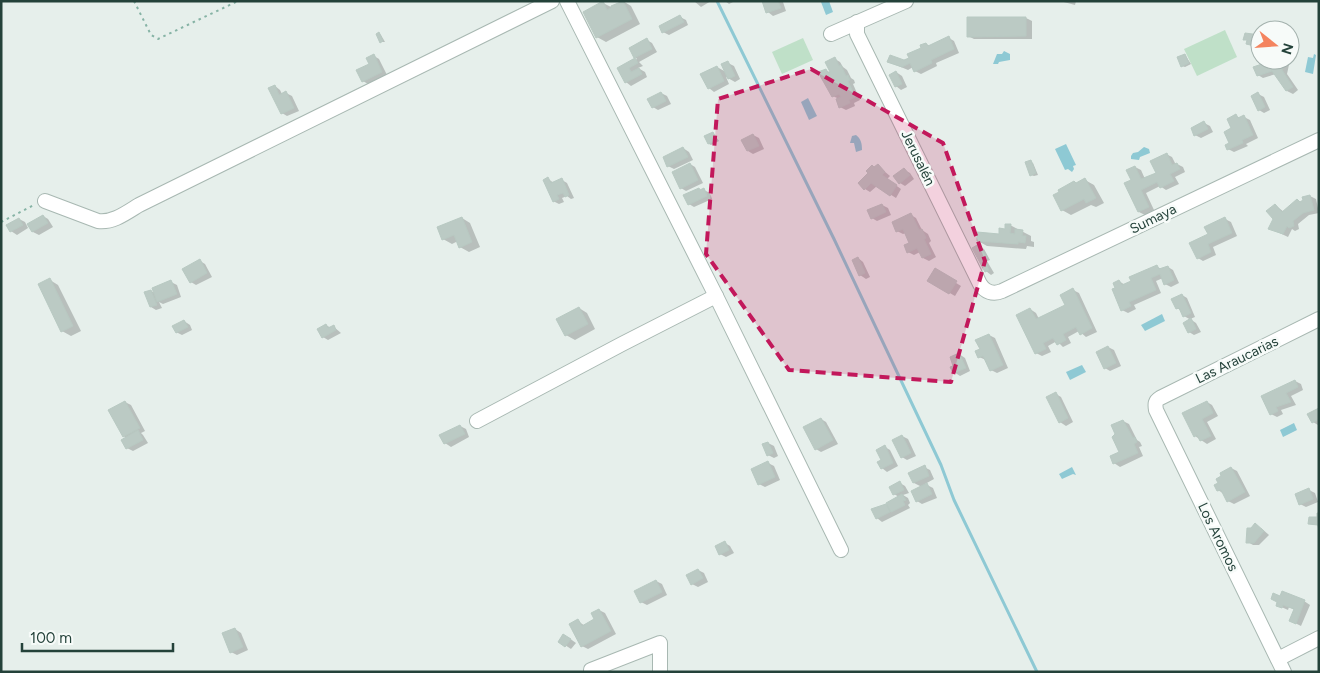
<svg xmlns="http://www.w3.org/2000/svg" width="1320" height="673" font-family="Figtree,sans-serif">
  <rect width="100%" height="100%" fill="#e6efeb"/>
  <g fill="#bfe0c8">
    <path d="M 1225,30 L 1237,57 L 1197,76 L 1184,49 Z"/>
    <path d="M 803,38 L 813,60 L 782,74 L 772,52 Z"/>
  </g>
  <g fill="#8ec9d4">
    <path d="M 829,1 L 833,12 L 826,15 L 821,2 Z"/>
    <path d="M 1004,51 L 1010,54 L 1010,60 L 999,62 L 998,64 L 993,64 L 997,54 L 1002,54 Z"/>
    <path d="M 1314,54 L 1316,55 L 1313,74 L 1305,72 L 1308,57 L 1313,58 Z"/>
    <path d="M 808,98 L 817,116 L 809,120 L 801,102 Z"/>
    <path d="M 856,135 C 861,139 862,143 862,150 L 856,152 L 854,143 L 850,143 L 852,136 Z"/>
    <path d="M 1066,144 L 1076,165 L 1073,166 L 1074,169 L 1072,172 L 1068,169 L 1065,170 L 1055,149 Z"/>
    <path d="M 1144,147 L 1149,149 L 1150,153 L 1140,157 L 1139,160 L 1131,159 L 1131,156 L 1133,153 L 1138,152 Z"/>
    <path d="M 1162,314 L 1165,321 L 1145,331 L 1141,325 Z"/>
    <path d="M 1082,365 L 1086,372 L 1070,380 L 1066,372 Z"/>
    <path d="M 1294,423 L 1297,430 L 1283,437 L 1280,430 Z"/>
    <path d="M 1072,467 L 1076,475 L 1073,474 L 1062,479 L 1059,474 Z"/>
  </g>
  <g fill="#0003">
    <path d="M 623,1 L 631,6 L 640,24 L 606,42 L 597,37 L 603,3 L 611,7 Z"/>
    <path d="M 694,1 L 711,1 L 701,7 Z"/>
    <path d="M 725,1 L 735,1 L 729,4 Z"/>
    <path d="M 764,1 L 784,1 L 783,2 L 786,11 L 773,16 L 768,12 Z"/>
    <path d="M 1060,1 L 1076,1 L 1075,5 Z"/>
    <path d="M 680,17 L 686,20 L 688,25 L 669,35 L 663,32 Z"/>
    <path d="M 1026,18 L 1032,21 L 1032,39 L 974,39 L 968,36 Z"/>
    <path d="M 379,33 L 381,35 L 385,42 L 381,42 Z"/>
    <path d="M 1246,35 L 1260,37 L 1260,48 L 1247,43 L 1248,40 L 1245,39 Z"/>
    <path d="M 949,38 L 954,41 L 959,53 L 936,63 L 937,66 L 921,74 L 915,71 L 913,67 L 908,70 L 889,62 L 905,61 L 910,59 L 926,44 L 930,46 Z"/>
    <path d="M 647,40 L 652,43 L 657,52 L 639,62 L 643,66 L 638,68 L 645,72 L 647,77 L 631,86 L 626,82 L 619,68 L 637,59 L 635,57 Z"/>
    <path d="M 1185,55 L 1191,64 L 1185,67 L 1182,66 Z"/>
    <path d="M 374,56 L 379,59 L 387,75 L 368,84 L 363,81 Z"/>
    <path d="M 835,59 L 840,62 L 843,67 L 847,70 L 851,78 L 854,80 L 855,83 L 853,84 L 860,100 L 854,103 L 855,106 L 846,110 L 840,107 L 837,98 L 833,96 L 826,70 L 831,73 Z"/>
    <path d="M 1267,60 L 1290,60 L 1287,74 L 1298,90 L 1293,94 L 1287,91 L 1276,74 L 1263,78 L 1258,75 L 1266,64 Z"/>
    <path d="M 728,63 L 734,66 L 740,79 L 735,82 L 726,77 L 729,84 L 714,92 L 709,88 L 717,67 L 726,72 Z"/>
    <path d="M 896,72 L 902,76 L 907,87 L 901,90 L 896,86 Z"/>
    <path d="M 275,86 L 280,90 L 282,94 L 286,93 L 292,96 L 299,111 L 287,116 L 282,113 Z"/>
    <path d="M 661,93 L 667,96 L 671,104 L 658,110 L 653,107 Z"/>
    <path d="M 1258,94 L 1264,97 L 1270,110 L 1264,113 L 1259,110 Z"/>
    <path d="M 1236,116 L 1240,118 L 1244,117 L 1250,120 L 1258,138 L 1246,144 L 1248,146 L 1234,152 L 1228,149 Z"/>
    <path d="M 1204,123 L 1210,126 L 1213,132 L 1201,138 L 1195,135 Z"/>
    <path d="M 713,133 L 719,141 L 711,145 L 709,144 Z"/>
    <path d="M 753,135 L 759,138 L 764,149 L 753,154 L 748,151 Z"/>
    <path d="M 683,148 L 689,152 L 693,160 L 674,169 L 668,166 Z"/>
    <path d="M 1166,154 L 1172,157 L 1176,165 L 1177,164 L 1183,167 L 1185,172 L 1175,177 L 1179,184 L 1166,190 L 1160,186 L 1146,193 L 1154,210 L 1145,215 L 1139,212 L 1132,180 L 1135,167 L 1141,170 L 1145,179 L 1157,173 Z"/>
    <path d="M 1031,162 L 1033,163 L 1038,175 L 1034,176 L 1031,175 Z"/>
    <path d="M 690,164 L 695,167 L 703,183 L 686,191 L 681,188 Z"/>
    <path d="M 878,166 L 890,176 L 887,179 L 901,189 L 896,198 L 877,186 L 870,192 L 865,189 Z"/>
    <path d="M 904,170 L 910,173 L 914,179 L 905,186 L 900,183 Z"/>
    <path d="M 548,179 L 554,183 L 562,180 L 567,183 L 574,198 L 571,199 L 567,196 L 562,198 L 564,202 L 559,204 L 553,201 Z"/>
    <path d="M 1085,180 L 1094,185 L 1104,203 L 1096,207 L 1091,205 L 1071,215 L 1062,210 L 1055,196 Z"/>
    <path d="M 704,190 L 710,193 L 712,199 L 694,207 L 689,204 Z"/>
    <path d="M 1310,196 L 1316,199 L 1319,213 L 1309,215 L 1298,224 L 1299,229 L 1295,231 L 1292,229 L 1288,237 L 1269,228 L 1274,219 L 1275,205 L 1284,212 L 1297,200 L 1301,202 Z"/>
    <path d="M 882,205 L 888,208 L 891,215 L 877,221 L 872,218 Z"/>
    <path d="M 911,215 L 916,218 L 922,230 L 928,234 L 931,241 L 929,243 L 936,257 L 929,261 L 923,258 L 920,252 L 914,255 L 908,252 L 911,243 L 906,233 L 903,234 L 897,231 Z"/>
    <path d="M 43,216 L 48,219 L 53,227 L 39,235 L 33,232 L 29,224 Z"/>
    <path d="M 462,218 L 470,223 L 480,247 L 469,252 L 460,247 L 458,241 L 452,244 L 443,239 Z"/>
    <path d="M 19,219 L 25,222 L 28,228 L 17,235 L 11,231 Z"/>
    <path d="M 1225,219 L 1231,222 L 1237,236 L 1213,247 L 1216,255 L 1203,261 L 1198,258 L 1209,235 Z"/>
    <path d="M 1010,225 L 1031,236 L 1031,241 L 1034,242 L 1034,247 L 1027,246 L 1026,249 L 987,246 L 978,241 L 1000,235 Z"/>
    <path d="M 979,246 L 984,249 L 990,260 L 987,261 L 994,273 L 991,275 L 986,271 L 974,249 Z"/>
    <path d="M 858,258 L 863,262 L 870,277 L 866,279 L 860,275 Z"/>
    <path d="M 200,261 L 205,264 L 212,277 L 196,285 L 191,282 Z"/>
    <path d="M 1157,267 L 1162,269 L 1168,267 L 1173,270 L 1179,283 L 1171,287 L 1165,284 L 1163,278 L 1156,281 L 1161,293 L 1134,305 L 1136,309 L 1128,313 L 1122,310 L 1117,288 L 1119,281 L 1125,285 Z"/>
    <path d="M 935,270 L 961,286 L 955,296 L 929,281 Z"/>
    <path d="M 50,280 L 58,285 L 81,331 L 71,336 L 62,331 Z"/>
    <path d="M 171,282 L 177,285 L 181,297 L 163,304 L 159,302 L 162,308 L 156,310 L 151,307 L 151,291 L 155,293 Z"/>
    <path d="M 1073,290 L 1079,293 L 1097,332 L 1086,337 L 1079,331 L 1068,337 L 1071,343 L 1063,347 L 1057,341 L 1048,346 L 1051,352 L 1042,356 L 1036,353 L 1030,309 L 1036,313 L 1039,319 L 1066,305 Z"/>
    <path d="M 1182,295 L 1187,298 L 1195,317 L 1190,319 L 1196,323 L 1201,332 L 1194,335 L 1189,332 L 1191,320 L 1184,316 L 1182,311 L 1177,308 Z"/>
    <path d="M 579,308 L 587,313 L 595,329 L 575,340 L 566,335 Z"/>
    <path d="M 184,321 L 190,325 L 192,330 L 182,335 L 176,332 Z"/>
    <path d="M 326,325 L 331,328 L 334,327 L 341,333 L 328,340 L 323,337 Z"/>
    <path d="M 989,335 L 995,338 L 1008,368 L 997,373 L 991,370 L 986,360 L 979,357 L 981,350 Z"/>
    <path d="M 1108,347 L 1114,350 L 1121,366 L 1110,371 L 1105,368 Z"/>
    <path d="M 959,354 L 965,358 L 970,371 L 960,376 L 954,372 Z"/>
    <path d="M 1295,381 L 1301,384 L 1303,390 L 1291,396 L 1296,405 L 1281,410 L 1283,414 L 1277,417 L 1271,414 L 1263,396 Z"/>
    <path d="M 1056,394 L 1061,397 L 1073,422 L 1066,426 L 1060,422 Z"/>
    <path d="M 125,402 L 131,405 L 145,431 L 141,433 L 143,435 L 148,443 L 133,451 L 127,448 L 126,438 L 124,436 Z"/>
    <path d="M 1207,402 L 1212,405 L 1218,416 L 1207,422 L 1216,439 L 1207,444 L 1195,436 Z"/>
    <path d="M 1319,410 L 1319,425 L 1318,425 L 1313,422 Z"/>
    <path d="M 821,419 L 826,422 L 838,444 L 821,452 L 816,449 Z"/>
    <path d="M 1123,421 L 1129,424 L 1137,440 L 1140,442 L 1142,446 L 1139,447 L 1143,456 L 1120,467 L 1114,463 L 1121,453 Z"/>
    <path d="M 460,426 L 466,429 L 469,437 L 451,447 L 445,443 L 441,436 Z"/>
    <path d="M 902,436 L 908,439 L 916,456 L 907,460 L 902,457 Z"/>
    <path d="M 768,443 L 774,446 L 778,456 L 774,458 L 768,455 Z"/>
    <path d="M 885,447 L 890,450 L 898,466 L 887,472 L 882,468 Z"/>
    <path d="M 768,463 L 774,466 L 780,480 L 765,487 L 759,484 Z"/>
    <path d="M 924,467 L 930,470 L 934,479 L 925,484 L 933,488 L 937,498 L 922,504 L 917,501 L 922,487 L 914,483 L 910,473 Z"/>
    <path d="M 1231,468 L 1237,471 L 1250,496 L 1234,504 L 1228,501 L 1224,494 L 1218,490 Z"/>
    <path d="M 900,483 L 905,486 L 909,493 L 903,495 L 908,498 L 910,503 L 908,505 L 910,508 L 882,522 L 877,518 L 873,510 L 887,505 L 899,497 L 894,494 Z"/>
    <path d="M 1309,490 L 1315,493 L 1318,502 L 1306,507 L 1300,504 Z"/>
    <path d="M 1261,528 L 1269,535 L 1259,545 L 1253,545 L 1248,542 Z"/>
    <path d="M 725,543 L 730,546 L 734,553 L 726,557 L 720,554 Z"/>
    <path d="M 698,570 L 704,573 L 708,582 L 698,587 L 692,584 Z"/>
    <path d="M 656,581 L 662,584 L 667,595 L 647,605 L 641,602 Z"/>
    <path d="M 1304,601 L 1310,605 L 1301,626 L 1291,621 L 1295,610 L 1289,607 L 1288,610 L 1277,605 Z"/>
    <path d="M 599,610 L 605,613 L 616,634 L 588,649 L 582,646 L 578,621 L 585,626 L 596,620 Z"/>
    <path d="M 235,629 L 241,633 L 248,650 L 237,655 L 231,652 Z"/>
    <path d="M 569,638 L 576,643 L 571,649 L 559,641 Z"/>
  </g>
  <g fill="none" stroke-linecap="round" stroke-linejoin="round">
    <path stroke="#8ec9d4" stroke-width="3" d="M 717,1 L 834,239 L 941,465 L 954,500 L 1037,672"/>
  </g>
  <g fill="#bbcac4" stroke="#b8c9c2">
    <path d="M 603,1 L 607,10 L 611,8 L 611,6 L 623,1 L 632,19 L 596,38 L 583,12 Z"/>
    <path d="M 762,1 L 778,1 L 781,8 L 766,13 Z"/>
    <path d="M 680,15 L 684,22 L 662,33 L 659,26 Z"/>
    <path d="M 967,17 L 1026,17 L 1026,36 L 967,37 Z"/>
    <path d="M 379,32 L 383,41 L 380,43 L 376,34 Z"/>
    <path d="M 1245,33 L 1260,35 L 1259,47 L 1246,44 L 1247,40 L 1243,40 Z"/>
    <path d="M 949,36 L 954,49 L 931,60 L 932,63 L 914,72 L 910,63 L 902,67 L 887,62 L 890,55 L 904,60 L 909,58 L 907,54 L 921,48 L 920,45 L 926,43 L 928,46 Z"/>
    <path d="M 647,38 L 652,49 L 634,58 L 629,48 Z"/>
    <path d="M 374,54 L 382,72 L 362,82 L 356,70 L 369,64 L 366,58 Z"/>
    <path d="M 1185,54 L 1189,63 L 1181,67 L 1177,57 Z"/>
    <path d="M 835,57 L 839,66 L 841,65 L 846,76 L 848,75 L 850,80 L 848,81 L 855,97 L 849,100 L 850,103 L 839,108 L 836,99 L 841,97 L 839,94 L 832,97 L 818,72 L 826,69 L 828,73 L 830,72 L 825,62 Z"/>
    <path d="M 635,58 L 638,63 L 629,68 L 631,72 L 639,68 L 642,74 L 625,83 L 617,68 Z"/>
    <path d="M 1265,60 L 1284,60 L 1282,70 L 1293,87 L 1286,91 L 1272,71 L 1257,76 L 1253,67 L 1265,63 Z"/>
    <path d="M 728,61 L 735,76 L 728,79 L 721,64 Z"/>
    <path d="M 717,66 L 724,81 L 708,89 L 700,74 Z"/>
    <path d="M 896,71 L 902,84 L 895,87 L 889,75 Z"/>
    <path d="M 275,85 L 279,95 L 286,91 L 294,108 L 281,114 L 268,88 Z"/>
    <path d="M 661,92 L 666,101 L 652,108 L 647,99 Z"/>
    <path d="M 1258,92 L 1265,107 L 1258,111 L 1251,96 Z"/>
    <path d="M 1236,114 L 1238,118 L 1244,115 L 1253,135 L 1242,140 L 1243,143 L 1227,150 L 1225,145 L 1229,143 L 1224,132 L 1231,128 L 1227,119 Z"/>
    <path d="M 1204,121 L 1208,129 L 1194,136 L 1191,128 Z"/>
    <path d="M 713,132 L 717,140 L 708,144 L 704,136 Z"/>
    <path d="M 753,134 L 759,146 L 747,151 L 741,140 Z"/>
    <path d="M 683,147 L 688,157 L 667,167 L 663,157 Z"/>
    <path d="M 1167,153 L 1172,165 L 1177,163 L 1180,169 L 1170,174 L 1174,181 L 1160,188 L 1157,182 L 1141,190 L 1149,207 L 1138,212 L 1124,183 L 1131,180 L 1126,170 L 1135,166 L 1141,179 L 1156,173 L 1150,161 Z"/>
    <path d="M 1031,160 L 1036,173 L 1030,176 L 1025,162 Z"/>
    <path d="M 690,163 L 698,180 L 680,189 L 672,172 Z"/>
    <path d="M 878,164 L 885,172 L 882,175 L 897,185 L 890,196 L 871,183 L 864,190 L 858,183 L 868,173 L 866,171 L 872,165 L 874,167 Z"/>
    <path d="M 904,168 L 910,175 L 899,184 L 893,176 Z"/>
    <path d="M 548,177 L 551,183 L 562,178 L 569,195 L 565,197 L 563,193 L 557,195 L 559,199 L 553,202 L 543,180 Z"/>
    <path d="M 1085,178 L 1096,198 L 1086,203 L 1084,199 L 1061,211 L 1053,195 L 1059,192 L 1058,190 L 1074,181 L 1076,183 Z"/>
    <path d="M 699,188 L 700,190 L 704,188 L 707,196 L 688,205 L 683,195 Z"/>
    <path d="M 1310,195 L 1314,210 L 1303,213 L 1293,221 L 1294,226 L 1289,228 L 1287,226 L 1283,234 L 1268,229 L 1273,219 L 1266,211 L 1275,204 L 1282,212 L 1297,199 L 1300,202 L 1303,200 L 1302,197 Z"/>
    <path d="M 882,204 L 886,212 L 871,219 L 867,210 Z"/>
    <path d="M 911,213 L 919,230 L 922,229 L 926,238 L 924,239 L 931,254 L 922,258 L 917,248 L 907,253 L 904,245 L 909,243 L 903,229 L 896,232 L 892,222 Z"/>
    <path d="M 43,215 L 48,223 L 32,232 L 27,224 Z"/>
    <path d="M 462,217 L 472,242 L 459,248 L 454,235 L 442,240 L 437,227 Z"/>
    <path d="M 1225,217 L 1232,233 L 1208,244 L 1211,252 L 1197,259 L 1189,243 L 1208,234 L 1204,227 Z"/>
    <path d="M 19,218 L 23,225 L 10,232 L 6,225 Z"/>
    <path d="M 1005,224 L 1011,224 L 1010,233 L 1015,234 L 1015,229 L 1023,230 L 1022,236 L 1026,236 L 1025,243 L 1018,242 L 1018,244 L 977,241 L 977,232 L 999,234 L 999,228 L 1005,229 Z"/>
    <path d="M 979,244 L 985,256 L 982,258 L 989,270 L 985,272 L 972,248 Z"/>
    <path d="M 858,257 L 865,273 L 859,276 L 852,260 Z"/>
    <path d="M 200,259 L 207,273 L 190,283 L 182,269 Z"/>
    <path d="M 1157,265 L 1159,269 L 1168,266 L 1174,280 L 1164,285 L 1160,274 L 1151,278 L 1156,290 L 1129,302 L 1131,306 L 1121,311 L 1112,289 L 1115,288 L 1113,283 L 1119,280 L 1122,285 L 1131,281 L 1129,277 Z"/>
    <path d="M 935,268 L 957,281 L 949,294 L 927,281 Z"/>
    <path d="M 50,278 L 73,326 L 61,332 L 38,284 Z"/>
    <path d="M 171,280 L 177,294 L 157,302 L 152,288 Z"/>
    <path d="M 1073,288 L 1092,328 L 1080,335 L 1076,327 L 1063,334 L 1066,340 L 1057,345 L 1053,338 L 1043,343 L 1046,349 L 1035,354 L 1016,315 L 1030,308 L 1036,319 L 1065,305 L 1060,295 Z"/>
    <path d="M 151,290 L 157,305 L 150,307 L 144,292 Z"/>
    <path d="M 1182,294 L 1191,313 L 1183,317 L 1179,308 L 1176,309 L 1171,299 Z"/>
    <path d="M 579,307 L 588,324 L 565,336 L 556,319 Z"/>
    <path d="M 1191,318 L 1196,329 L 1188,333 L 1183,323 Z"/>
    <path d="M 184,320 L 188,327 L 176,333 L 172,326 Z"/>
    <path d="M 326,324 L 328,328 L 334,325 L 336,330 L 322,338 L 317,329 Z"/>
    <path d="M 989,334 L 1003,365 L 990,371 L 983,356 L 978,358 L 975,351 L 980,349 L 975,340 Z"/>
    <path d="M 1108,346 L 1116,363 L 1104,369 L 1096,352 Z"/>
    <path d="M 959,353 L 966,368 L 953,373 L 950,367 L 953,366 L 950,357 Z"/>
    <path d="M 1295,380 L 1298,387 L 1286,393 L 1291,402 L 1276,407 L 1278,411 L 1270,415 L 1261,396 Z"/>
    <path d="M 1056,392 L 1068,418 L 1059,423 L 1046,397 Z"/>
    <path d="M 125,401 L 140,428 L 123,437 L 108,410 Z"/>
    <path d="M 1207,401 L 1213,413 L 1202,419 L 1211,436 L 1200,441 L 1197,435 L 1194,437 L 1182,413 Z"/>
    <path d="M 1319,408 L 1319,419 L 1312,423 L 1307,414 Z"/>
    <path d="M 821,418 L 833,440 L 815,450 L 803,427 Z"/>
    <path d="M 1123,420 L 1133,438 L 1135,437 L 1137,442 L 1134,444 L 1138,453 L 1113,464 L 1110,456 L 1119,452 L 1112,437 L 1115,434 L 1111,425 Z"/>
    <path d="M 460,425 L 465,434 L 444,444 L 439,435 Z"/>
    <path d="M 138,430 L 143,440 L 126,449 L 121,440 Z"/>
    <path d="M 902,435 L 911,453 L 901,458 L 892,440 Z"/>
    <path d="M 768,442 L 773,453 L 767,456 L 762,444 Z"/>
    <path d="M 885,445 L 893,463 L 881,469 L 877,462 L 881,460 L 876,450 Z"/>
    <path d="M 768,461 L 775,477 L 758,485 L 751,469 Z"/>
    <path d="M 925,465 L 929,476 L 913,483 L 908,473 Z"/>
    <path d="M 1231,467 L 1245,492 L 1227,502 L 1221,490 L 1217,491 L 1214,485 L 1218,483 L 1216,479 L 1221,476 L 1220,473 Z"/>
    <path d="M 900,481 L 904,490 L 893,495 L 889,487 Z"/>
    <path d="M 927,483 L 932,494 L 916,502 L 911,491 Z"/>
    <path d="M 1309,488 L 1313,499 L 1299,505 L 1295,494 Z"/>
    <path d="M 902,494 L 906,500 L 903,501 L 905,505 L 891,512 L 886,503 Z"/>
    <path d="M 886,504 L 890,512 L 876,519 L 871,509 Z"/>
    <path d="M 1317,513 L 1319,513 L 1319,531 L 1318,525 L 1308,524 L 1309,517 L 1317,517 Z"/>
    <path d="M 1255,523 L 1264,531 L 1254,543 L 1246,543 L 1247,528 L 1251,528 Z"/>
    <path d="M 725,541 L 729,550 L 719,555 L 715,546 Z"/>
    <path d="M 698,569 L 703,578 L 691,585 L 686,575 Z"/>
    <path d="M 656,580 L 662,592 L 640,603 L 634,591 Z"/>
    <path d="M 1282,591 L 1305,600 L 1296,624 L 1289,621 L 1294,609 L 1283,605 L 1282,608 L 1276,606 L 1277,602 L 1271,599 L 1273,593 L 1280,596 Z"/>
    <path d="M 599,609 L 611,631 L 581,647 L 569,624 L 578,619 L 582,626 L 594,619 L 591,613 Z"/>
    <path d="M 235,628 L 243,647 L 230,653 L 222,633 Z"/>
    <path d="M 563,634 L 571,639 L 565,647 L 558,642 Z"/>
  </g>
  <g fill="none" stroke-linecap="round" stroke-linejoin="round">
    <defs>
      <g id="minor">
        <path d="M 567,1 L 716,296 L 841,550"/>
        <path d="M 857,22 L 857,34 L 980,284 C 985,292 993,295 1002,291 L 1319,140"/>
        <path d="M 831,34 L 906,1"/>
        <path d="M 45,201 L 98,221 C 113,223 126,213 139,205 L 552,1"/>
        <path d="M 477,421 L 622,344 L 716,296"/>
        <path d="M 1278,659 L 1319,638"/>
        <path d="M 591,672 L 591,670 L 660,643 L 660,672"/>
        <path d="M 1284,672 L 1156,410 C 1155,404 1155,401 1160,398 L 1319,319"/>
      </g>
    </defs>
    <use href="#minor" stroke="#a8b8b2" stroke-width="16"/>
    <g stroke="#86b3a5" stroke-width="2" stroke-dasharray="2.5 4" stroke-linecap="butt">
      <path d="M 134,1 L 151,35 L 158,39 L 238,1"/>
      <path d="M 1,222 L 34,205"/>
    </g>
    <use href="#minor" stroke="#fff" stroke-width="14"/>
  </g>
  <path fill="#c2185b" fill-opacity="0.2" stroke="#c2185b" stroke-width="4" stroke-dasharray="10 6" stroke-linejoin="round" d="M 811,69 L 943,143 L 985,261 L 951,382 L 789,370 L 706,254 L 718,99 Z"/>
  <g text-anchor="middle" dominant-baseline="central" stroke-width="5" stroke-linejoin="round" paint-order="stroke">
    <g font-size="14" fill="#24423a" stroke="#f7fbf9">
      <text transform="translate(918 158) rotate(64)">Jerusalén</text>
      <text transform="translate(1153 219) rotate(-26)">Sumaya</text>
      <text transform="translate(1237 360) rotate(-26)">Las Araucarias</text>
      <text transform="translate(1218 537) rotate(64)">Los Aromos</text>
    </g>
  </g>
  <rect width="1320" height="673" fill="none" stroke="#24423a" stroke-width="5"/>
  <g transform="translate(1275 45) rotate(107)"><circle r="24" fill="#f7fbf9" stroke="#a3b1ad"/>
  <path d="M0-4L9 19L0 12L-9 19Z" fill="#f4845f"/>
  <text y="-8" font-size="14" font-weight="bold" text-anchor="middle" fill="#24423a">N</text>
  </g>
  <path d="M22 643v8h151v-8" fill="none" stroke="#24423a" stroke-width="2.5"/>
  <text x="30" y="643" font-size="15" fill="#24423a" stroke="#f7fbf9" stroke-width="4" paint-order="stroke">100 m</text>
</svg>
